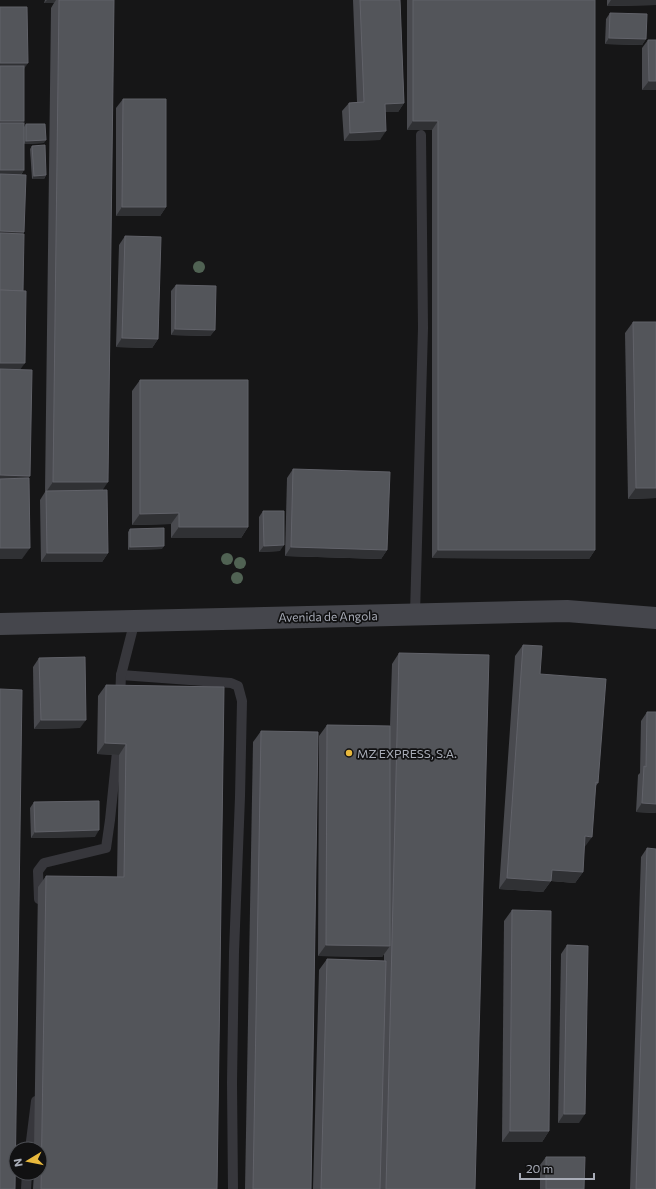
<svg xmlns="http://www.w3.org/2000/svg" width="656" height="1189" font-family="Commissioner,sans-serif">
  <rect width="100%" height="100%" fill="#161617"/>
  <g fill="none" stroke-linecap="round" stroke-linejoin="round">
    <g stroke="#37373c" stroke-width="10">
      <path d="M 415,614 L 423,328 L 421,135"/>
      <path d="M 121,675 L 231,683 L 238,686 L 242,701 L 240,797 L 234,952 L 232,1083 L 233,1189"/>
      <path d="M 120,699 L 121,675 L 135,620"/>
      <path d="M 39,899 L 38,871 L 44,863 L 106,848 L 110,820 L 118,742"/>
      <path d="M 30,1149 L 36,1101"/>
      <path d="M 26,1189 L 27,1173"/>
    </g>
    <path stroke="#45464c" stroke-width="22" d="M 0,624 L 567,611 L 656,618"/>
  </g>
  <g fill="#506253">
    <circle cx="199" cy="267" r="6"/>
    <circle cx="227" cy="559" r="6"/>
    <circle cx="240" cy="563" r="6"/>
    <circle cx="237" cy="578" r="6"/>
  </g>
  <g fill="#494a4f">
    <path d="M 45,0 L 114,0 L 103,490 L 108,553 L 102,562 L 41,562 L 40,500 L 45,492 L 51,8 L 54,3 L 44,3 Z"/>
    <path d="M 353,0 L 400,0 L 404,103 L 398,112 L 385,112 L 380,140 L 344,141 L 342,111 L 349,103 L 357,102 Z"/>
    <path d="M 407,0 L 595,0 L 595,550 L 589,559 L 432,558 L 432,130 L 407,130 Z"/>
    <path d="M 607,0 L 656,0 L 656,5 L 607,6 Z"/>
    <path d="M 610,13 L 646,39 L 642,45 L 605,44 L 606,19 Z"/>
    <path d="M 656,29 L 656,90 L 642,90 L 642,48 L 648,40 L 656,40 Z"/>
    <path d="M 24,68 L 24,121 L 23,123 L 24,127 L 26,124 L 44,143 L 24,144 L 24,135 L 24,170 L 21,175 L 24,232 L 23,234 L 20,370 L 28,478 L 22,559 L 0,559 Z"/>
    <path d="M 123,99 L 166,207 L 160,216 L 116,216 L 116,108 Z"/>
    <path d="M 32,146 L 46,175 L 44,179 L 32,179 L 30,149 Z"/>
    <path d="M 125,236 L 158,339 L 152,348 L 116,347 L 119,245 Z"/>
    <path d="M 176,285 L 215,330 L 210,336 L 171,335 L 171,291 Z"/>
    <path d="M 633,322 L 656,498 L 628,499 L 625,333 Z"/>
    <path d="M 140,380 L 248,527 L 241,538 L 171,538 L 171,524 L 132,525 L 132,391 Z"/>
    <path d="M 293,469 L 387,550 L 381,559 L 285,556 L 287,478 Z"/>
    <path d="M 263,511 L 280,551 L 259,552 L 259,517 Z"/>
    <path d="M 130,529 L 162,549 L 128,550 L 128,532 Z"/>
    <path d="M 523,645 L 540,674 L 598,783 L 595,787 L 584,847 L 583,872 L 575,883 L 551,881 L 543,892 L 499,889 L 515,656 Z"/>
    <path d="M 399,653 L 475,1189 L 313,1189 L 319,970 L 327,959 L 384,961 L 384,954 L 382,957 L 318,956 L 319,736 L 327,725 L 390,726 L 392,664 Z"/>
    <path d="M 39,658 L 80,728 L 34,729 L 33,667 Z"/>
    <path d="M 106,685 L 224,687 L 217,1189 L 33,1189 L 34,1173 L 40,1173 L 40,1149 L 34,1149 L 38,887 L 46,876 L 117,877 L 119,755 L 97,754 L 98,696 Z"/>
    <path d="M 647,712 L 656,712 L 656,813 L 636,812 L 638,775 L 640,773 L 641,721 Z"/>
    <path d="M 261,731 L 311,1189 L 245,1189 L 253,742 Z"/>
    <path d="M 34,802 L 95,837 L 31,838 L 30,808 Z"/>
    <path d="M 647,848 L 656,1189 L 630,1189 L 641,857 Z"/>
    <path d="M 512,910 L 549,1131 L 542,1142 L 502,1142 L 504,921 Z"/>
    <path d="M 567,945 L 579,1123 L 558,1123 L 561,954 Z"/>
    <path d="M 546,1157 L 584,1189 L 540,1189 L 540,1165 Z"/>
  </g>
  <g fill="#303134">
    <path d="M 47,0 L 56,0 L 54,3 L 44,3 Z"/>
    <path d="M 611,0 L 656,0 L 656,5 L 607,6 Z"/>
    <path d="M 609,38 L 646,39 L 642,45 L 605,44 Z"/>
    <path d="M 0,63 L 28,63 L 22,72 L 0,72 Z"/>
    <path d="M 649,81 L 656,81 L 656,90 L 642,90 Z"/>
    <path d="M 404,103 L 398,112 L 379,112 L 385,104 Z"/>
    <path d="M 0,121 L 24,121 L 18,130 L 0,130 Z"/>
    <path d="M 413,121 L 438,121 L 432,130 L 407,130 Z"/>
    <path d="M 386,131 L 380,140 L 344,141 L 350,133 Z"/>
    <path d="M 46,140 L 44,143 L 24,144 L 26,141 Z"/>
    <path d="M 0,170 L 24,170 L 18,179 L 0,179 Z"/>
    <path d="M 46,175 L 44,179 L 32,179 L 34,176 Z"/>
    <path d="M 122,207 L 166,207 L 160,216 L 116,216 Z"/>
    <path d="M 0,231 L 24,232 L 18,241 L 0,240 Z"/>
    <path d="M 175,329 L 215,330 L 210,336 L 171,335 Z"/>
    <path d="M 122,338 L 158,339 L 152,348 L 116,347 Z"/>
    <path d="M 0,363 L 25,363 L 17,374 L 0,374 Z"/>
    <path d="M 0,475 L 30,476 L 24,485 L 0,484 Z"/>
    <path d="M 53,482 L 108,482 L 100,494 L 46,492 Z"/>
    <path d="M 636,488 L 656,488 L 656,498 L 628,499 Z"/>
    <path d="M 179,513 L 171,524 L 132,525 L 140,514 Z"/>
    <path d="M 179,527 L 248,527 L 241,538 L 171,538 Z"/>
    <path d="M 284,545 L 280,551 L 259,552 L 264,546 Z"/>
    <path d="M 164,546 L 162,549 L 128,550 L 130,547 Z"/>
    <path d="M 291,547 L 387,550 L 381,559 L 285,556 Z"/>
    <path d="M 0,548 L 30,548 L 22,559 L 0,559 Z"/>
    <path d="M 438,550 L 595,550 L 589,559 L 432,558 Z"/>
    <path d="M 47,553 L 108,553 L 102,562 L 41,562 Z"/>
    <path d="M 41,720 L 86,720 L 80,728 L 34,729 Z"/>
    <path d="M 105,743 L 126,744 L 119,755 L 97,754 Z"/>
    <path d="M 642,803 L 656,804 L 656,813 L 636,812 Z"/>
    <path d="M 99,830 L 95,837 L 31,838 L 35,832 Z"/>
    <path d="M 585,836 L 592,837 L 584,848 Z"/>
    <path d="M 552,870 L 583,872 L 575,883 L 551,881 L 543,892 L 499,889 L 507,878 Z"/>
    <path d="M 326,945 L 390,946 L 382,957 L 318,956 Z"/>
    <path d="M 564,1114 L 585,1114 L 579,1123 L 558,1123 Z"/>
    <path d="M 510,1131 L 549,1131 L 542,1142 L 502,1142 Z"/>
  </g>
  <g fill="#53555a" stroke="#616269">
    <path d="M 59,0 L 114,0 L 108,482 L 53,482 Z"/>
    <path d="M 360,0 L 400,0 L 404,103 L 385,104 L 386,131 L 350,133 L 349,103 L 364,102 Z"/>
    <path d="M 413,0 L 595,0 L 595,550 L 438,550 L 438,121 L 413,121 Z"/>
    <path d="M 0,7 L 27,7 L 28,63 L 0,63 Z"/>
    <path d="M 610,13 L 647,14 L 646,39 L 609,38 Z"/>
    <path d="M 648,40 L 656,40 L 656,81 L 649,81 Z"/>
    <rect x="0" y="66" width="24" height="55"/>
    <path d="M 123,99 L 166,99 L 166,207 L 122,207 Z"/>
    <rect x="0" y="123" width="24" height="47"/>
    <path d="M 26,124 L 45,124 L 46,140 L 26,141 Z"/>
    <path d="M 45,145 L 46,175 L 34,176 L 32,146 Z"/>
    <path d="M 0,174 L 26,175 L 24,232 L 0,231 Z"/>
    <path d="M 0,233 L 24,234 L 23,291 L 0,290 Z"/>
    <path d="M 125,236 L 161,237 L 158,339 L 122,338 Z"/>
    <path d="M 176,285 L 216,286 L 215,330 L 175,329 Z"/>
    <path d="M 0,290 L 26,291 L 25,363 L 0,363 Z"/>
    <path d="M 633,322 L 656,322 L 656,488 L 636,488 Z"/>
    <path d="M 0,369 L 32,370 L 30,476 L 0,475 Z"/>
    <path d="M 140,380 L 248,380 L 248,527 L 179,527 L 179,513 L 140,514 Z"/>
    <path d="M 293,469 L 390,472 L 387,550 L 291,547 Z"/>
    <path d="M 29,478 L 30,548 L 0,548 L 0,479 Z"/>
    <path d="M 107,490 L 108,553 L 47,553 L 46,491 Z"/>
    <path d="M 263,511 L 284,511 L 284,545 L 264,546 Z"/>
    <path d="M 164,528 L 164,546 L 130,547 L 130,529 Z"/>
    <path d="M 523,645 L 542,646 L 540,674 L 606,679 L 598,783 L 596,782 L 592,837 L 585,836 L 583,872 L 552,870 L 551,881 L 507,878 Z"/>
    <path d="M 399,653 L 489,655 L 475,1189 L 386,1189 Z"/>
    <path d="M 85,657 L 86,720 L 41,720 L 39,658 Z"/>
    <path d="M 106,685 L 224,687 L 217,1189 L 41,1189 L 46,876 L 124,877 L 126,744 L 105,743 Z"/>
    <path d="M 0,689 L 22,690 L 15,1189 L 0,1189 Z"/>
    <path d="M 647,712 L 656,712 L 656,804 L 642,803 L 644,766 L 646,767 Z"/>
    <path d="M 327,725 L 390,726 L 390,946 L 326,945 Z"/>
    <path d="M 261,731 L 318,732 L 311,1189 L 253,1189 Z"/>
    <path d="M 99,801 L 99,830 L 35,832 L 34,802 Z"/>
    <path d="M 647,848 L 656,849 L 656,1189 L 636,1189 Z"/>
    <path d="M 512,910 L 551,911 L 549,1131 L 510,1131 Z"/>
    <path d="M 567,945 L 588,946 L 585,1114 L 564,1114 Z"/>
    <path d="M 327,959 L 386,961 L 380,1189 L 321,1189 Z"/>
    <path d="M 546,1157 L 585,1157 L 584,1189 L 546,1189 Z"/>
  </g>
  <circle fill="#e9b93d" stroke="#111112" stroke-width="1.5" cx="349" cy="753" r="4"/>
  <g text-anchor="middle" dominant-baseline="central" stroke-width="3.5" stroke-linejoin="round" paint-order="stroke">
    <g font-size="12" fill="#a8acb7" stroke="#111112">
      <text transform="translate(328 616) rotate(-1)">Avenida de Angola</text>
    </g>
    <g font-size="12" fill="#a8acb7" stroke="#111112" text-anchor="start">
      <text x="357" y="753">MZ EXPRESS, S.A.</text>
    </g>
  </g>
  <g transform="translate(28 1161) rotate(260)"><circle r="19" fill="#111112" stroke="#4d4f54"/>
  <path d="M0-3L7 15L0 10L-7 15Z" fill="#e9b93d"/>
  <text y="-6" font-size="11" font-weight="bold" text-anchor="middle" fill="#a8acb7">N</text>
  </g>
  <path d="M520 1173v6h74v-6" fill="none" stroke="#a8acb7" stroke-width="2"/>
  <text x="526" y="1173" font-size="12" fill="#a8acb7" stroke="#111112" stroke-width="3" paint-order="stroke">20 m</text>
</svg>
